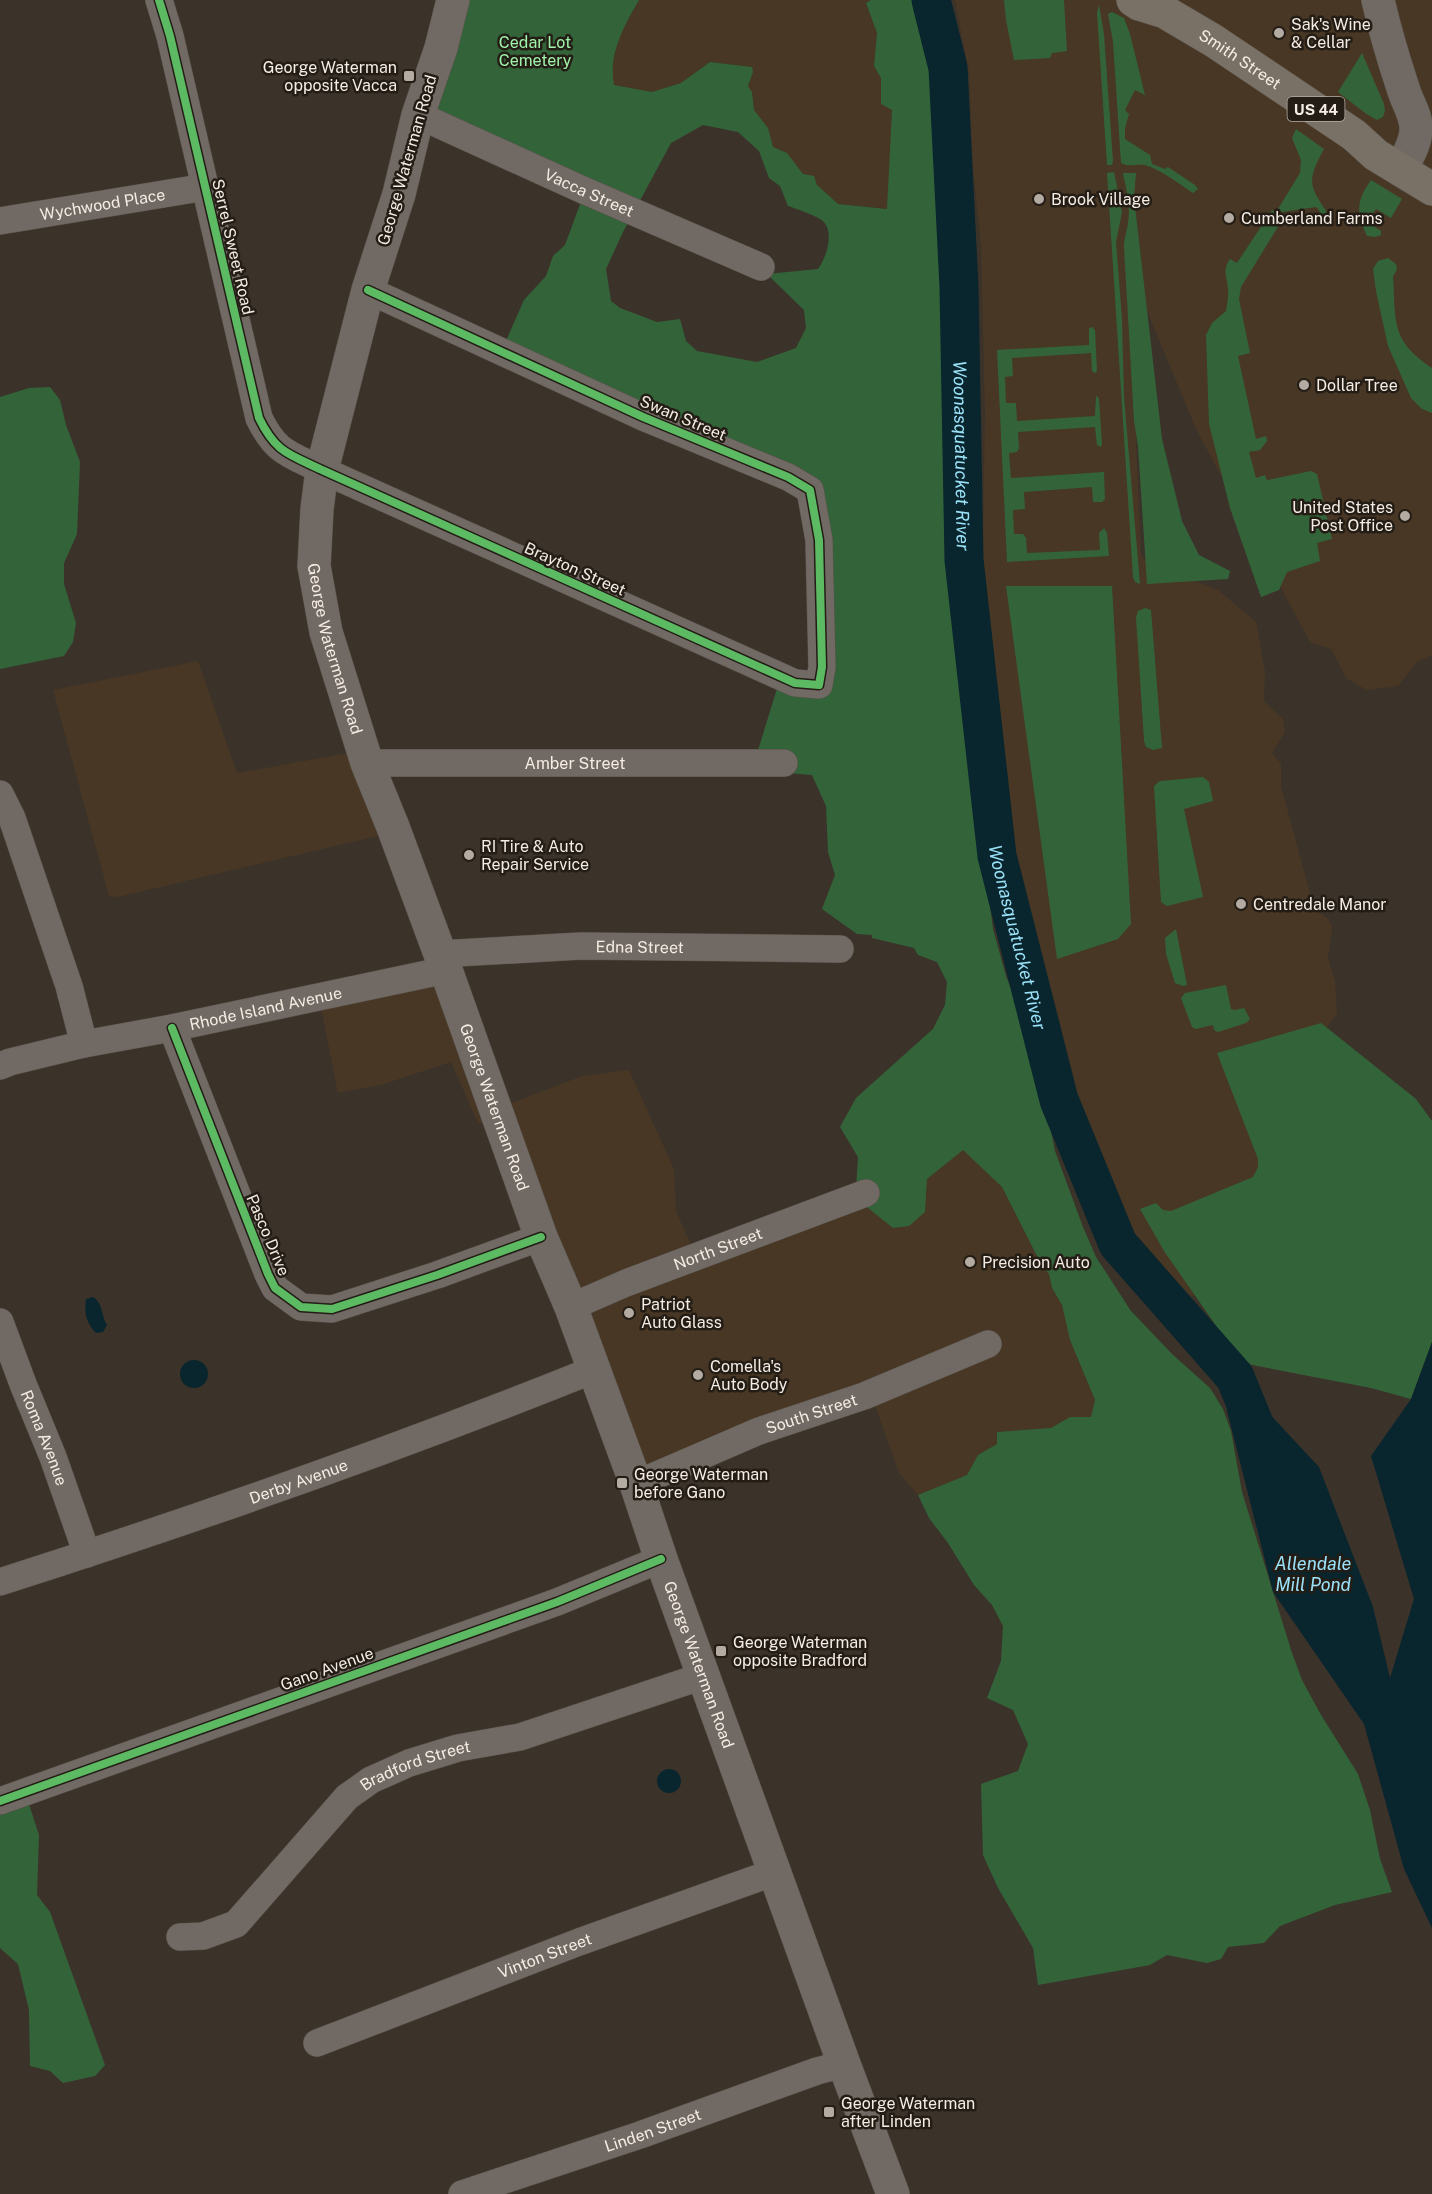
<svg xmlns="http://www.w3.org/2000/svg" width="1432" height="2194" font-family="'Public Sans',sans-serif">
  <rect width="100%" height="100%" fill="#3b332a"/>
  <g fill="#483724">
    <path d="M 639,0 L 871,0 L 866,3 L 877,33 L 874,66 L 881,78 L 881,104 L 892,109 L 888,209 L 838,204 L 803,174 L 787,153 L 772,147 L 768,128 L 754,110 L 752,92 L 748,86 L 753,72 L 752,67 L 710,62 L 681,83 L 652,92 L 614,85 L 611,71 L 620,34 Z"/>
    <path d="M 955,0 L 1432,0 L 1432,655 L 1417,662 L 1398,686 L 1367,690 L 1347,679 L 1331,649 L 1310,642 L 1196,429 L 1133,277 L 1135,416 L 1141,555 L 1156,572 L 1180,575 L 1218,590 L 1256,622 L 1265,671 L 1264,701 L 1283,719 L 1285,732 L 1272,753 L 1281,764 L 1281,786 L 1314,908 L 1328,919 L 1332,927 L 1328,958 L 1335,981 L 1337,1014 L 1327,1027 L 1327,1036 L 1196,1295 L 1155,1295 L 1150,1291 L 1105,1210 L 1075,1118 L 1056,1045 L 1026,903 L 1014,869 L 1009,808 L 997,743 L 985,647 L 983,539 L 985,414 L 981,245 L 973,167 L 969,72 Z"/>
    <path d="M 198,661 L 237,773 L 355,752 L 382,835 L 118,897 L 109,896 L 53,690 Z"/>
    <path d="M 453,977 L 507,1105 L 582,1076 L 629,1070 L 674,1169 L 676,1211 L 695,1254 L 854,1199 L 925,1212 L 927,1179 L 963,1149 L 1002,1187 L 1041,1264 L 1049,1274 L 1052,1288 L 1062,1305 L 1070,1340 L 1095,1400 L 1091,1417 L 1070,1417 L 1051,1428 L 997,1432 L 997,1444 L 978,1455 L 967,1475 L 918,1495 L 899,1473 L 872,1397 L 632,1483 L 502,1123 L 478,1123 L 451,1062 L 384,1084 L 338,1093 L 320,1003 Z"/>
  </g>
  <g fill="#336439" fill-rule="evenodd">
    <path d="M 451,0 L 639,0 C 624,26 608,54 614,85 L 652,92 L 681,83 L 710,62 L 752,67 L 753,72 L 748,86 L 752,92 L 754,110 L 768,128 L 773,147 L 787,153 L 803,174 L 814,176 L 817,185 L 838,204 L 887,209 L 892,110 L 881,104 L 881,78 L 874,66 L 877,33 L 866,3 L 871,0 L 925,0 L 946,111 L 959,267 L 957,367 L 958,442 L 953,497 L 955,619 L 964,665 L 970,745 L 993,929 L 1006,976 L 1015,999 L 1047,1111 L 1055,1151 L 1083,1227 L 1096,1257 L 1131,1311 L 1172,1354 L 1210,1388 L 1223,1409 L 1231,1431 L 1242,1492 L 1292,1653 L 1302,1680 L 1321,1715 L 1358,1774 L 1370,1810 L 1380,1859 L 1392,1892 L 1335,1905 L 1280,1926 L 1264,1943 L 1228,1947 L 1221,1959 L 1207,1963 L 1167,1955 L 1150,1965 L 1038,1985 L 1033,1948 L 998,1888 L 983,1855 L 981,1784 L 1018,1771 L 1028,1744 L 1013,1710 L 987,1698 L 1001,1661 L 1003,1626 L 992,1605 L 974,1585 L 948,1543 L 929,1518 L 918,1495 L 967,1475 L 978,1455 L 997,1444 L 997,1432 L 1051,1428 L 1070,1417 L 1091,1417 L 1095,1400 L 1070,1340 L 1062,1305 L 1052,1288 L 1049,1274 L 1041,1264 L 1002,1187 L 963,1150 L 927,1179 L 925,1212 L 909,1226 L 893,1228 L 863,1204 L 856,1189 L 858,1157 L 840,1127 L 856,1098 L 933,1029 L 945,1005 L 947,982 L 937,962 L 918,955 L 914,948 L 872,938 L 872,935 L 857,934 L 822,909 L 835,875 L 828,852 L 826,806 L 812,775 L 765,771 L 755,760 L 779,682 L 816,690 L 808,497 L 502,350 L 524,300 L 546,276 L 553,256 L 565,245 L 582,199 L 422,124 ZM 703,125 L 738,132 L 759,151 L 769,178 L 780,186 L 788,206 C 797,209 817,216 823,221 C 835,233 826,258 818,269 L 767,274 L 804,310 L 806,328 L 796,348 L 757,362 L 697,351 L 686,341 L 680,319 L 657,322 L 620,308 L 611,301 L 606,269 L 623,232 L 671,143 Z"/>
    <path d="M 1004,0 L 1064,0 L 1067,51 L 1052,53 L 1050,58 L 1014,60 L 1006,20 Z"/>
    <path d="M 1099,5 L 1104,34 L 1113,161 L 1112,165 L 1107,165 L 1097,13 Z"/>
    <path d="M 1112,12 L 1124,18 L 1130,34 L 1145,95 L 1135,90 L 1125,110 L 1129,114 L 1125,128 L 1125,139 L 1150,155 L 1152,164 L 1165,169 L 1168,167 L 1195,185 L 1198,189 L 1193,193 C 1179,184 1162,170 1145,165 C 1137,163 1129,168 1121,163 L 1113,42 L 1108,14 Z"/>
    <path d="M 1362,53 L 1384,104 L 1385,111 L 1383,117 L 1377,120 L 1365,113 L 1338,92 Z"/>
    <path d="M 1296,129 L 1324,149 C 1304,185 1311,187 1332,220 L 1329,226 L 1324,225 L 1319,210 L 1316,207 L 1282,212 L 1278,209 L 1300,173 L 1301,160 L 1292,138 Z"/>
    <path d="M 1114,172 L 1122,212 L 1116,242 L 1122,319 L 1124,397 L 1140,584 L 1135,582 L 1133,577 L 1107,173 Z"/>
    <path d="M 1123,173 L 1136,173 L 1134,198 L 1162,439 L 1182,521 L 1199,555 L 1230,571 L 1228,579 L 1147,584 L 1138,446 L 1134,421 L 1124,247 C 1124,238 1127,231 1128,223 C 1131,206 1126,189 1123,173 Z"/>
    <path d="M 1371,180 L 1402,199 L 1391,218 L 1376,209 L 1367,222 L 1381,231 L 1381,235 L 1375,237 L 1367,236 C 1356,211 1356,202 1371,180 Z"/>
    <path d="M 1272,210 L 1284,217 L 1241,287 L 1239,299 L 1250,353 L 1238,356 L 1256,439 L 1266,436 L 1267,441 L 1260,450 L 1249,452 L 1256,478 L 1265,475 L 1267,480 L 1311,471 L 1317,474 L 1332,539 L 1317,543 L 1320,561 L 1287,572 L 1279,590 L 1261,597 L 1230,508 L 1209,424 L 1206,335 L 1212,323 L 1226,311 C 1227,304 1229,296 1228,289 C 1227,276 1222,271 1230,259 L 1237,263 Z"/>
    <path d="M 1388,258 L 1396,264 L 1397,270 L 1393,276 C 1396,321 1390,340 1432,368 L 1432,413 L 1422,409 L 1411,398 L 1388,346 L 1376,291 L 1373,269 L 1378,261 Z"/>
    <path d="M 1092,327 L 1095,330 L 1097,371 L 1095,373 L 1092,371 L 1091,353 L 1012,358 L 1013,376 L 1005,377 L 1006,403 L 1016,403 L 1017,421 L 1095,416 L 1096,396 L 1099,398 L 1102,444 L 1101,447 L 1097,445 L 1095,427 L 1018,432 L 1019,448 L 1017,452 L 1009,453 L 1011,478 L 1104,472 L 1105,499 L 1102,502 L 1093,502 L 1092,487 L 1024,492 L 1025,509 L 1013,510 L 1014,534 L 1023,534 L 1026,538 L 1027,553 L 1100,550 L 1099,533 L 1104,528 L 1107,533 L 1109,556 L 1007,562 L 997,350 L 1089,345 L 1089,328 Z"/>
    <path d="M 50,387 L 60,400 L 66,425 L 80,462 L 77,534 L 64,563 L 64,584 L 76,623 L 73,642 L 64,656 L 0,669 L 0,397 L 29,388 Z"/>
    <path d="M 1006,586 L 1112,586 L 1131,924 L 1118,939 L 1057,959 Z"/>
    <path d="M 1145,608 L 1151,610 L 1162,748 L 1153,750 L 1146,747 L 1144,741 L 1136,617 L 1138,611 Z"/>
    <path d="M 1203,777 L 1209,782 L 1213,801 L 1184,809 L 1203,897 L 1167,906 L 1161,902 L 1154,786 L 1160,781 Z"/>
    <path d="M 1176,929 L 1187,985 L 1183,986 L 1175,983 L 1166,954 L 1165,938 Z"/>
    <path d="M 1226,985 L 1231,1009 L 1235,1010 L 1244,1008 L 1250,1019 L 1246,1023 L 1218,1032 L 1214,1030 L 1213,1025 L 1196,1029 L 1192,1027 L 1181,998 L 1185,993 Z"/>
    <path d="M 1321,1023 L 1416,1099 L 1432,1121 L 1432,1342 L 1411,1399 L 1371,1388 L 1242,1363 L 1164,1251 L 1140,1209 L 1156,1203 L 1163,1210 L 1171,1211 L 1253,1177 L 1258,1167 L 1258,1159 L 1217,1053 Z"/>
    <path d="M 26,1795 L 39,1835 L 37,1895 L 50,1912 L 105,2065 L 95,2076 L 63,2083 L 50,2071 L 30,2066 L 29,2010 L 18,1964 L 0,1948 L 0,1802 Z"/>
  </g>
  <g fill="#09252d">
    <path d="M 93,1297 C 103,1303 101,1315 107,1325 L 103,1332 L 96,1333 C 86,1323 84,1312 86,1299 Z"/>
    <path d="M 1432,1342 L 1432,1928 L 1404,1869 L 1364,1724 L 1273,1592 L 1227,1411 L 1235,1377 L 1319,1467 L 1373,1607 L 1390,1678 L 1414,1599 L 1371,1456 L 1411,1399 Z"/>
    <circle cx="194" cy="1374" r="14"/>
    <circle cx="669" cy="1781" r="12"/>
  </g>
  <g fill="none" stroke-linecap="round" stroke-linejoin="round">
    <path stroke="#09252d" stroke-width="39" id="s1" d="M 931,0 L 948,68 L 959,287 L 964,560 L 997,856 L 1059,1100 L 1118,1244 L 1235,1377 L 1255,1426"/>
    <defs>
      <g id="street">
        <path d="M 159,0 L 170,36 L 259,418 C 276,453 289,454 322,470 L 795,683 L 819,685 L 822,667 L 819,540 L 810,490 L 788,477 L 643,417 L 368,290"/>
        <path id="s2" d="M 418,115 L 583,190 L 761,267"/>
        <path id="s3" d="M 0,221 L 206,187"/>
        <path id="s4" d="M 367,763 L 784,763"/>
        <path d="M 0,794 L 12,818 L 69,986 L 84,1044"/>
        <path id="s5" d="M 439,954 L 581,946 L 840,949"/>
        <path d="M 172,1028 L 268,1274 L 275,1288 L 301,1307 L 332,1309 L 437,1275 L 541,1237"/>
        <path id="s6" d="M 0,1066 L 10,1062 L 84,1044 L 172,1028 L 446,970"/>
        <path id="s7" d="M 571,1307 L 626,1283 L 866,1193"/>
        <path id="s8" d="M 0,1322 L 23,1384 L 53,1457 L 87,1554"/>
        <path id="s9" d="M 636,1484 L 759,1431 L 864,1396 L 988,1344"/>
        <path id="s10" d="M 0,1582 C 200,1518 399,1448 593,1370"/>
        <path d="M 0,1801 L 557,1602 L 661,1559"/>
        <path id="s11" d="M 180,1937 L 203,1936 L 236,1924 L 347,1797 L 371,1780 L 409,1763 L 458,1748 L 520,1737 L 703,1676"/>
        <path id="s12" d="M 317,2043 L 579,1942 L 775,1872"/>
        <path id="s13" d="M 462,2194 L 640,2135 L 817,2071 L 844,2064"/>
      </g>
      <g id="secondary">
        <path id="s14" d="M 453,0 L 441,48 L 418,115 L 399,194 L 368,290 L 322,470 L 317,509 L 314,566 L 326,632 L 367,763 L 393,827 L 446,970 L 541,1237 L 571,1307 L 636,1484 L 661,1559 L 844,2064 L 893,2194"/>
        <path d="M 1378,0 C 1385,31 1394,61 1404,91 C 1408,104 1417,116 1416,131 C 1415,145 1407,157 1401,170"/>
      </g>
      <g id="primary">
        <path id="s15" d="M 1133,0 L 1139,4 L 1165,12 L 1214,41 L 1354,135 L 1376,155 L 1432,189"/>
      </g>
    </defs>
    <use href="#street" stroke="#575149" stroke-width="28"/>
    <use href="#secondary" stroke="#575149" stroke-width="34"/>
    <use href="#primary" stroke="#575149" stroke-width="34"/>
    <use href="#street" stroke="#716a64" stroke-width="27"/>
    <use href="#secondary" stroke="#716a64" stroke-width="33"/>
    <use href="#primary" stroke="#797066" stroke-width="33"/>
    <defs>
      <g id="cycleway">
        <path d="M 159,0 L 170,36 L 259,418 C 276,453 289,454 322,470 L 795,683 L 819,685 L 822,667 L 819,540 L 810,490 L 788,477 L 643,417 L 368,290"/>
        <path d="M 172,1028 L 268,1274 L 275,1288 L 301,1307 L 332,1309 L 437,1275 L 541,1237"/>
        <path d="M 0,1801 L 557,1602 L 661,1559"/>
      </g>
    </defs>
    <use href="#cycleway" stroke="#231d16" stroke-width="11"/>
    <use href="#cycleway" stroke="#5cba63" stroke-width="8"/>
  </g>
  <g fill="#b4aba2" stroke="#231d16" stroke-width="2">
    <circle cx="1279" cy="33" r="6"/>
    <rect x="403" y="70" width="12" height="12" rx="3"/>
    <circle cx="1039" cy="199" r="6"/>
    <circle cx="1229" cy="218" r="6"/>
    <circle cx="1304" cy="385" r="6"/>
    <circle cx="1405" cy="516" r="6"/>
    <circle cx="469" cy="855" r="6"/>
    <circle cx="1241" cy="904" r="6"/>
    <circle cx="970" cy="1262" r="6"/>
    <circle cx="629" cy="1313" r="6"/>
    <circle cx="698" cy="1375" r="6"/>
    <rect x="616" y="1477" width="12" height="12" rx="3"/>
    <rect x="715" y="1645" width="12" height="12" rx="3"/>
    <rect x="823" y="2106" width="12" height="12" rx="3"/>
  </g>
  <g text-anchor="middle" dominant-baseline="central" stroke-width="5" stroke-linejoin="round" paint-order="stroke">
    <rect fill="#231d16" stroke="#b6aea6" stroke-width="1.5" x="1287.5" y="97" width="57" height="24" rx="4.5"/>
    <g font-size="15" font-weight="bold" fill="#f5ece3">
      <text x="1316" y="109">US 44</text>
    </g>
    <g font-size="16" fill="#f5ece3" stroke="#231d16" text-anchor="start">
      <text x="1291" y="24">Sak's Wine<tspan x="1291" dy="18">&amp; Cellar</tspan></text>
      <text x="397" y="67" text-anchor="end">George Waterman<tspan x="397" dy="18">opposite Vacca</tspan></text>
      <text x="1051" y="199">Brook Village</text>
      <text x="1241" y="218">Cumberland Farms</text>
      <text x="1316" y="385">Dollar Tree</text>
      <text x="1393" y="507" text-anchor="end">United States<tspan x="1393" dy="18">Post Office</tspan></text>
      <text x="481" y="846">RI Tire &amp; Auto<tspan x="481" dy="18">Repair Service</tspan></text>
      <text x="1253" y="904">Centredale Manor</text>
      <text x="982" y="1262">Precision Auto</text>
      <text x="641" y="1304">Patriot<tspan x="641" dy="18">Auto Glass</tspan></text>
      <text x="710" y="1366">Comella's<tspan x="710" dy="18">Auto Body</tspan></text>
      <text x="634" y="1474">George Waterman<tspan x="634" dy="18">before Gano</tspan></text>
      <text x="733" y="1642">George Waterman<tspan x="733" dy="18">opposite Bradford</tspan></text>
      <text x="841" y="2103">George Waterman<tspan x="841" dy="18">after Linden</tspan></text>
    </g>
    <g font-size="16" fill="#9ff3a9" stroke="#231d16">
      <text x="535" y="42">Cedar Lot<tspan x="535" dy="18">Cemetery</tspan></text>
    </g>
    <g font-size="16" fill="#f5ece3" stroke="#231d16">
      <text stroke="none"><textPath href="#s15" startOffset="123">Smith Street</textPath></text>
      <text transform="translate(407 160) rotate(-74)">George Waterman Road</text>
      <text stroke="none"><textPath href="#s2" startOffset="188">Vacca Street</textPath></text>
      <text stroke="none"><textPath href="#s3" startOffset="104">Wychwood Place</textPath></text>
      <text transform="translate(233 247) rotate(77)">Serrel Sweet Road</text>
      <text transform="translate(683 418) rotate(23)">Swan Street</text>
      <text transform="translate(575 569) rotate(24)">Brayton Street</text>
      <text stroke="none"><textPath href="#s14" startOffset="670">George Waterman Road</textPath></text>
      <text stroke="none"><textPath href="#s4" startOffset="208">Amber Street</textPath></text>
      <text stroke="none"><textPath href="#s5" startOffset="201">Edna Street</textPath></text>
      <text stroke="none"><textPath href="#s6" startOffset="272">Rhode Island Avenue</textPath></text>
      <text stroke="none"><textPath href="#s14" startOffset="1156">George Waterman Road</textPath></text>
      <text transform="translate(268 1235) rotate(67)">Pasco Drive</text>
      <text stroke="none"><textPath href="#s7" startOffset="158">North Street</textPath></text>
      <text stroke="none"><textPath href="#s9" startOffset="189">South Street</textPath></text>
      <text stroke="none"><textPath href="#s8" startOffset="124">Roma Avenue</textPath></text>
      <text stroke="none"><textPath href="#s10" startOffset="315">Derby Avenue</textPath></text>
      <text stroke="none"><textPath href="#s14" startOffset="1750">George Waterman Road</textPath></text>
      <text transform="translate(327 1669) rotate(-20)">Gano Avenue</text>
      <text stroke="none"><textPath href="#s11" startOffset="303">Bradford Street</textPath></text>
      <text stroke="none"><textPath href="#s12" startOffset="244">Vinton Street</textPath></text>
      <text stroke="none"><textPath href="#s13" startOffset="201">Linden Street</textPath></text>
    </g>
    <g font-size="18" font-style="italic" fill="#9be2f9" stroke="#231d16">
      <text stroke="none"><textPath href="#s1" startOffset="458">Woonasquatucket River</textPath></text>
      <text stroke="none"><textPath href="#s1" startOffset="944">Woonasquatucket River</textPath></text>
      <text x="1313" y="1563">Allendale<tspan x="1313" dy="21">Mill Pond</tspan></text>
    </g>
  </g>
</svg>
